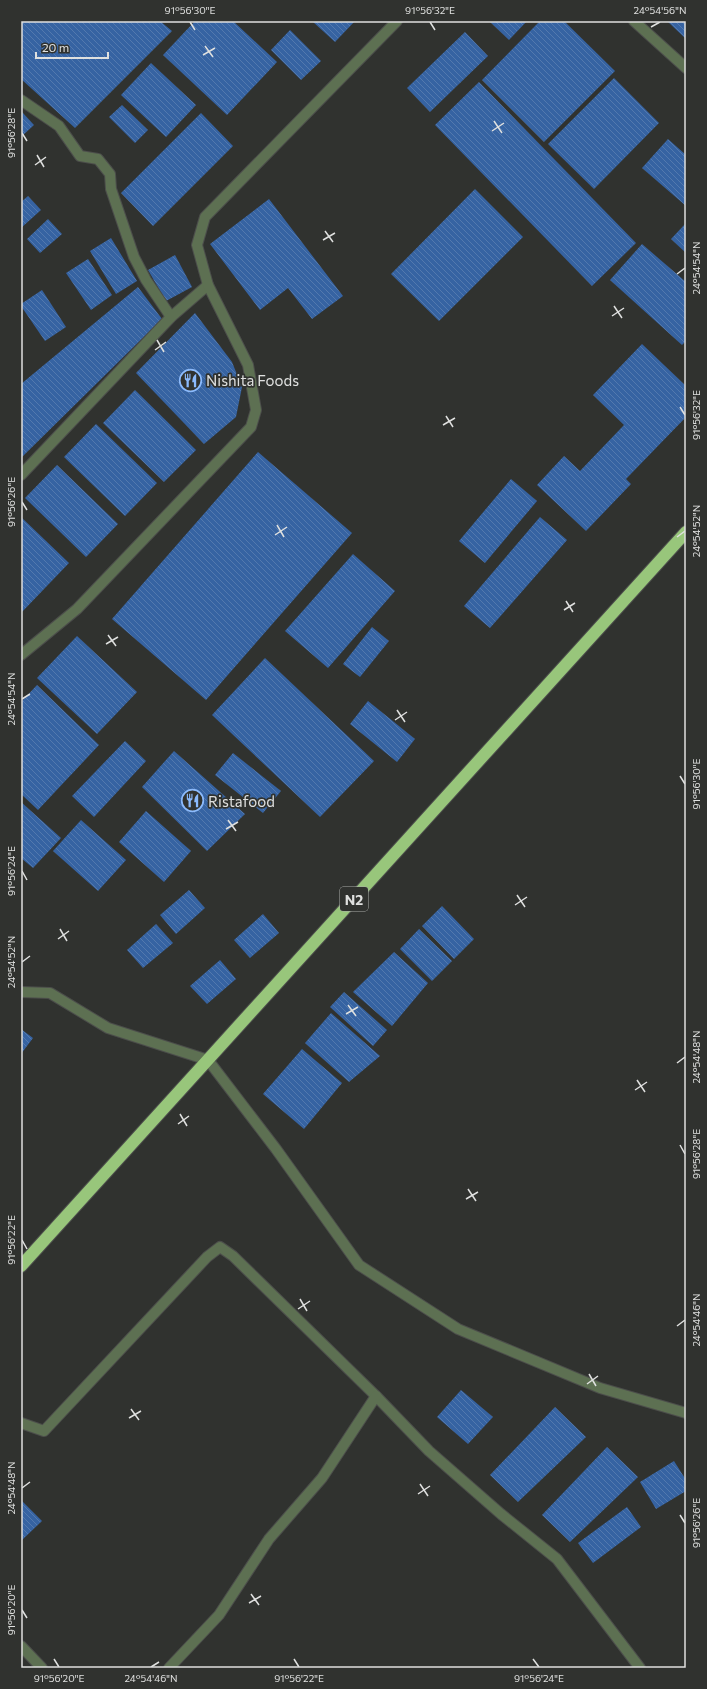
<svg xmlns="http://www.w3.org/2000/svg" width="707" height="1689" font-family="Commissioner,sans-serif">
  <defs>
    <pattern id="building-back-hatch" width="6" height="6" patternUnits="userSpaceOnUse"><rect width="6" height="6" fill="#3663a2"/><path d="M-1 5l2 2M0 0l6 6M5-1l2 2" fill="none" stroke="#5379ae"/></pattern>
  </defs>
  <rect width="100%" height="100%" fill="#30322f"/>
  <g fill="url(#building-back-hatch)">
    <path d="M 21,21 L 76,21 L 78,23 L 80,21 L 160,21 L 172,31 L 75,128 L 21,79 Z"/>
    <path d="M 195,21 L 233,21 L 277,62 L 227,115 L 163,55 Z"/>
    <path d="M 312,21 L 355,21 L 335,42 Z"/>
    <path d="M 489,21 L 527,21 L 509,40 Z"/>
    <path d="M 540,21 L 564,21 L 615,71 L 544,142 L 482,80 Z"/>
    <path d="M 667,21 L 686,21 L 686,39 Z"/>
    <path d="M 290,30 L 321,61 L 301,80 L 271,50 Z"/>
    <path d="M 465,32 L 488,56 L 430,112 L 407,88 Z"/>
    <path d="M 151,63 L 196,105 L 166,137 L 121,95 Z"/>
    <path d="M 614,78 L 659,123 L 594,189 L 548,144 Z"/>
    <path d="M 479,82 L 636,243 L 592,286 L 435,125 Z"/>
    <path d="M 122,105 L 148,130 L 135,143 L 109,117 Z"/>
    <path d="M 21,111 L 34,125 L 21,137 Z"/>
    <path d="M 201,113 L 233,146 L 153,226 L 121,193 Z"/>
    <path d="M 668,139 L 686,155 L 686,206 L 642,168 Z"/>
    <path d="M 475,189 L 523,237 L 439,321 L 391,274 Z"/>
    <path d="M 28,196 L 41,210 L 21,228 L 21,202 Z"/>
    <path d="M 269,199 L 343,296 L 312,319 L 288,288 L 260,310 L 210,244 Z"/>
    <path d="M 48,219 L 62,234 L 40,253 L 27,239 Z"/>
    <path d="M 686,223 L 686,253 L 671,239 Z"/>
    <path d="M 111,238 L 137,281 L 116,294 L 90,251 Z"/>
    <path d="M 642,244 L 686,282 L 686,341 L 682,345 L 610,280 Z"/>
    <path d="M 175,255 L 192,287 L 166,301 L 148,270 Z"/>
    <path d="M 88,259 L 112,295 L 91,310 L 66,273 Z"/>
    <path d="M 138,287 L 162,319 L 21,458 L 21,384 Z"/>
    <path d="M 42,290 L 66,327 L 45,341 L 21,306 L 21,304 Z"/>
    <path d="M 195,313 L 232,362 L 242,387 L 236,417 L 204,444 L 136,373 Z"/>
    <path d="M 642,344 L 686,386 L 686,417 L 626,479 L 631,484 L 586,531 L 537,485 L 564,456 L 580,471 L 624,425 L 593,395 Z"/>
    <path d="M 135,390 L 196,450 L 164,482 L 103,423 Z"/>
    <path d="M 96,424 L 157,483 L 125,516 L 64,457 Z"/>
    <path d="M 258,452 L 352,533 L 206,700 L 112,619 Z"/>
    <path d="M 57,465 L 118,524 L 86,557 L 25,498 Z"/>
    <path d="M 511,479 L 537,501 L 485,563 L 459,541 Z"/>
    <path d="M 21,517 L 69,563 L 21,613 Z"/>
    <path d="M 540,517 L 567,540 L 490,628 L 464,606 Z"/>
    <path d="M 353,554 L 395,591 L 328,668 L 285,631 Z"/>
    <path d="M 372,627 L 389,641 L 360,677 L 343,664 Z"/>
    <path d="M 77,636 L 137,692 L 97,734 L 37,678 Z"/>
    <path d="M 265,658 L 374,761 L 320,817 L 212,715 Z"/>
    <path d="M 37,685 L 99,745 L 38,810 L 21,794 L 21,702 Z"/>
    <path d="M 368,701 L 415,739 L 397,762 L 350,724 Z"/>
    <path d="M 125,741 L 146,761 L 94,817 L 72,796 Z"/>
    <path d="M 174,751 L 245,814 L 207,851 L 142,787 Z"/>
    <path d="M 233,753 L 281,791 L 263,813 L 215,775 Z"/>
    <path d="M 21,802 L 61,838 L 33,868 L 21,858 Z"/>
    <path d="M 146,811 L 191,851 L 164,882 L 119,842 Z"/>
    <path d="M 81,820 L 126,860 L 98,891 L 53,851 Z"/>
    <path d="M 189,890 L 205,908 L 176,934 L 160,915 Z"/>
    <path d="M 442,906 L 474,939 L 454,959 L 422,926 Z"/>
    <path d="M 263,914 L 279,933 L 250,958 L 234,940 Z"/>
    <path d="M 156,924 L 173,943 L 143,968 L 127,950 Z"/>
    <path d="M 419,929 L 452,961 L 432,981 L 400,949 Z"/>
    <path d="M 394,952 L 428,983 L 392,1026 L 353,992 Z"/>
    <path d="M 220,960 L 236,979 L 207,1004 L 190,986 Z"/>
    <path d="M 344,992 L 387,1030 L 373,1046 L 330,1007 Z"/>
    <path d="M 331,1013 L 380,1056 L 349,1082 L 305,1043 Z"/>
    <path d="M 21,1029 L 33,1038 L 21,1054 Z"/>
    <path d="M 302,1049 L 342,1083 L 304,1129 L 263,1094 Z"/>
    <path d="M 461,1390 L 493,1417 L 468,1444 L 437,1417 Z"/>
    <path d="M 555,1407 L 586,1437 L 518,1502 L 490,1475 Z"/>
    <path d="M 607,1447 L 638,1477 L 570,1542 L 542,1515 Z"/>
    <path d="M 674,1461 L 686,1480 L 686,1491 L 656,1509 L 640,1482 Z"/>
    <path d="M 21,1500 L 42,1521 L 21,1541 Z"/>
    <path d="M 627,1507 L 641,1527 L 593,1563 L 578,1543 Z"/>
  </g>
  <g fill="none" stroke-linecap="round" stroke-linejoin="round">
    <defs>
      <g id="street">
        <path d="M 634,21 L 686,68"/>
        <path d="M 21,100 L 59,126 L 80,156 L 98,159 L 110,174 L 111,189 L 134,257 L 146,280 L 171,317"/>
        <path d="M 21,475 L 171,317 L 208,285"/>
        <path d="M 21,655 L 77,609 L 251,427 L 256,410 L 248,365 L 208,285 L 197,245 L 205,217 L 397,21"/>
        <path d="M 21,992 L 50,993 L 108,1028 L 208,1060 L 276,1149 L 359,1265 L 458,1329 L 600,1388 L 686,1413"/>
        <path d="M 21,1423 L 44,1431 L 207,1257 L 220,1247 L 233,1256 L 376,1396 L 429,1451 L 501,1514 L 557,1559 L 640,1668"/>
        <path d="M 21,1646 L 42,1668"/>
        <path d="M 169,1668 L 219,1615 L 269,1539 L 322,1478 L 376,1396"/>
      </g>
      <path id="highway" d="M 21,1266 L 686,532"/>
    </defs>
    <use href="#street" stroke="#4c4e4b" stroke-width="12"/>
    <use href="#highway" stroke="#4c4e4b" stroke-width="14"/>
    <use href="#street" stroke="#5d7052" stroke-width="10"/>
    <use href="#highway" stroke="#98c67b" stroke-width="12"/>
  </g>
  <path fill="none" stroke="#dfe0df" stroke-width="1.5" d="M 190,22 L 195,30M 430,22 L 435,30M 651,27 L 660,22M 205,46 L 213,57M 203,55 L 215,48M 494,121 L 502,133M 492,131 L 504,123M 22,133 L 27,141M 37,155 L 44,167M 35,165 L 46,157M 325,231 L 333,242M 323,240 L 335,233M 677,274 L 685,268M 614,306 L 622,318M 612,316 L 624,308M 157,340 L 164,352M 155,350 L 166,342M 680,407 L 685,415M 446,416 L 453,427M 443,425 L 455,418M 22,502 L 27,510M 277,525 L 284,537M 275,535 L 287,527M 677,537 L 685,531M 566,601 L 573,612M 564,610 L 575,603M 108,635 L 116,646M 106,644 L 118,637M 22,699 L 30,694M 397,710 L 405,722M 395,720 L 407,712M 680,776 L 685,784M 228,820 L 236,831M 226,829 L 238,822M 22,871 L 27,880M 517,895 L 525,907M 515,905 L 527,897M 60,929 L 67,941M 58,939 L 69,931M 22,962 L 30,956M 348,1005 L 356,1016M 346,1014 L 358,1007M 677,1063 L 685,1057M 637,1080 L 645,1092M 635,1090 L 647,1082M 180,1114 L 187,1126M 178,1124 L 189,1116M 680,1145 L 685,1154M 468,1189 L 476,1201M 466,1199 L 478,1192M 22,1240 L 27,1249M 300,1299 L 307,1311M 298,1309 L 310,1301M 677,1326 L 685,1320M 589,1374 L 596,1386M 587,1384 L 598,1376M 131,1409 L 139,1420M 129,1418 L 141,1411M 420,1484 L 428,1496M 22,1488 L 30,1482M 418,1494 L 430,1486M 680,1515 L 685,1523M 251,1594 L 259,1605M 249,1603 L 261,1596M 22,1610 L 27,1618M 54,1659 L 59,1667M 294,1659 L 299,1667M 533,1659 L 539,1667M 151,1667 L 159,1662"/>
  <defs>
    <symbol id="restaurant-ring" viewBox="-11 -11 22 22"><circle r="9.5" fill="#30322f" stroke="#8bbafc" stroke-width="1.5"/><path d="M-5-6h1v4h1v-4h1v4h1v-4h1v5L-1.5 .5V6h-2V.5L-5-1ZM5-6V6H3V1.5H1.5Q1.5-4 5-6Z" fill="#8bbafc"/></symbol>
  </defs>
  <g fill-rule="evenodd">
    <use href="#restaurant-ring" x="178" y="368" width="25" height="25"/>
    <use href="#restaurant-ring" x="180" y="788" width="25" height="25"/>
  </g>
  <g text-anchor="middle" dominant-baseline="central" stroke-width="3.5" stroke-linejoin="round" paint-order="stroke">
    <rect fill="#30322f" stroke="#aaacaa" stroke-width="1" x="340" y="887" width="28" height="24" rx="3"/>
    <g font-size="14" font-weight="bold" fill="#dfe0df">
      <text x="354" y="899">N2</text>
    </g>
    <g font-size="15" fill="#dfe0df" stroke="#30322f" text-anchor="start">
      <text x="206" y="380">Nishita Foods</text>
      <text x="208" y="801">Ristafood</text>
    </g>
  </g>
  <rect width="707" height="1689" fill="none" stroke="#30322f" stroke-width="44"/>
  <path d="M36 52v6h72v-6" fill="none" stroke="#dfe0df" stroke-width="2"/>
  <text x="42" y="52" font-size="12" fill="#dfe0df" stroke="#30322f" stroke-width="3" paint-order="stroke">20 m</text>
  <rect x="22" y="22" width="663" height="1645" fill="none" stroke="#dfe0df" stroke-width="1.5"/>
  <g font-size="10" text-anchor="middle" fill="#dfe0df">
    <text x="190" y="14">91°56'30"E</text>
    <text x="430" y="14">91°56'32"E</text>
    <text x="660" y="14">24°54'56"N</text>
    <text transform="translate(11 133) rotate(-90)" y="4">91°56'28"E</text>
    <text transform="translate(696 268) rotate(-90)" y="4">24°54'54"N</text>
    <text transform="translate(696 415) rotate(-90)" y="4">91°56'32"E</text>
    <text transform="translate(11 502) rotate(-90)" y="4">91°56'26"E</text>
    <text transform="translate(696 531) rotate(-90)" y="4">24°54'52"N</text>
    <text transform="translate(11 699) rotate(-90)" y="4">24°54'54"N</text>
    <text transform="translate(696 784) rotate(-90)" y="4">91°56'30"E</text>
    <text transform="translate(11 871) rotate(-90)" y="4">91°56'24"E</text>
    <text transform="translate(11 962) rotate(-90)" y="4">24°54'52"N</text>
    <text transform="translate(696 1057) rotate(-90)" y="4">24°54'48"N</text>
    <text transform="translate(696 1154) rotate(-90)" y="4">91°56'28"E</text>
    <text transform="translate(11 1240) rotate(-90)" y="4">91°56'22"E</text>
    <text transform="translate(696 1320) rotate(-90)" y="4">24°54'46"N</text>
    <text transform="translate(11 1488) rotate(-90)" y="4">24°54'48"N</text>
    <text transform="translate(696 1523) rotate(-90)" y="4">91°56'26"E</text>
    <text transform="translate(11 1610) rotate(-90)" y="4">91°56'20"E</text>
    <text x="59" y="1682">91°56'20"E</text>
    <text x="151" y="1682">24°54'46"N</text>
    <text x="299" y="1682">91°56'22"E</text>
    <text x="539" y="1682">91°56'24"E</text>
  </g>
</svg>
